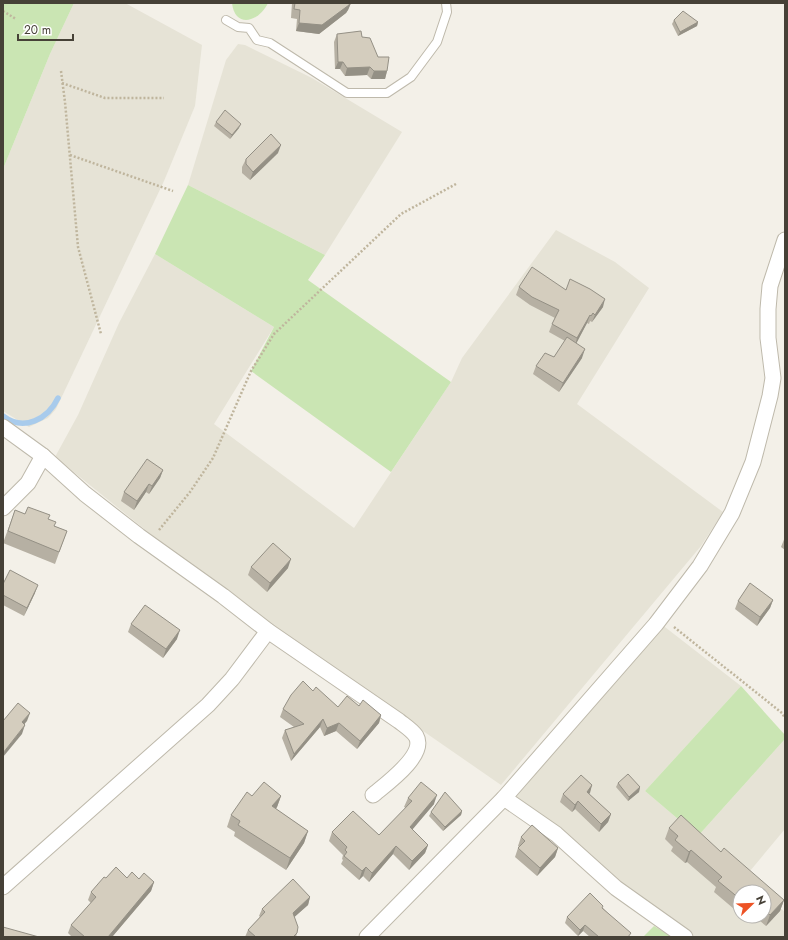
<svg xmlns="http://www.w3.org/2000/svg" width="788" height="940" font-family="Jost,sans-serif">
  <rect width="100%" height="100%" fill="#f3f0e8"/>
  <g fill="#e6e3d6">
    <path d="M 74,3 L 125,3 L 202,45 L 195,106 L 164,181 L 56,409 L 48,418 L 29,427 L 3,411 L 3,169 L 50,54 Z"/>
    <path d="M 238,44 L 245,45 L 312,78 L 402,132 L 325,255 L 188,185 L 226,60 Z"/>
    <path d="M 556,230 L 615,262 L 649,288 L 577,404 L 723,512 L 701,546 L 501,785 L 283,634 L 148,532 L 55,457 L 78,415 L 119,323 L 155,254 L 274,327 L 214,424 L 354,528 L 451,382 L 462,358 Z"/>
    <path d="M 661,624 L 741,686 L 645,791 L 698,836 L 785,739 L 785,829 L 745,877 L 740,892 L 740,916 L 764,916 L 764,894 L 785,912 L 785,937 L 696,937 L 632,892 L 513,795 L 574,731 Z"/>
  </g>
  <g fill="#cae5b3">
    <path d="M 3,3 L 74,3 L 50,54 L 3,169 Z"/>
    <path d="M 232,3 L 268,3 C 259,22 235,29 232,3 Z"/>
    <path d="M 188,185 L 325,255 L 308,280 L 451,382 L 391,472 L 251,371 L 274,327 L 155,254 Z"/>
    <path d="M 741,686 L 785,735 L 785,739 L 698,836 L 645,791 Z"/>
    <path d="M 654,926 L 672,937 L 643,937 Z"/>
  </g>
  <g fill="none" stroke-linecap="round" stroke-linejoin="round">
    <path stroke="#a8cbec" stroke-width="5.5" d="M 3,416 C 24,432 48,419 58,398"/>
    <defs>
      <path id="lane" d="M 226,20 L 238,27 L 249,28 L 257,40 L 270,43 L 347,93 L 387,93 L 411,77 L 437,42 L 447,12 L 446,3"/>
      <g id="street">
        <path d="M 3,427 L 43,456 L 85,494 L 139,536 L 223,596 L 268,631 L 399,721 C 404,725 412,730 416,736 C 427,755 386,784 373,795"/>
        <path d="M 3,508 L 28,483 L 43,456"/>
        <path d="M 504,798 L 556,834 L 616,888 L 685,937"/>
        <path d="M 3,887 L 208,705 L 232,679 L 268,631"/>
        <path d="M 367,937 L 504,798 L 656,624 L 700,566 L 732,513 L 753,462 L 770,396 L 773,378 L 768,338 L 768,309 L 770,286 L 785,240"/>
      </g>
    </defs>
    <use href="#lane" stroke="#beb9ab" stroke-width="10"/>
    <use href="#street" stroke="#beb9ab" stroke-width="17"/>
    <g stroke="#bfb59d" stroke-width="2.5" stroke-dasharray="2 2" stroke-linecap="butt">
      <path d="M 3,11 L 16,19"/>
      <path d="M 61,71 L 65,102 L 78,247 L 101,334"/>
      <path d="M 62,83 L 105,98 L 164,98"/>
      <path d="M 70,155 L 173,191"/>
      <path d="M 159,530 L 190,492 L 213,458 L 251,371 L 274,334 L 401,214 L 456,184"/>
      <path d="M 674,627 L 782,713 L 785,718"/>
    </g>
    <use href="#lane" stroke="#fff" stroke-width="8"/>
    <use href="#street" stroke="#fff" stroke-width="15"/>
  </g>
  <g fill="#b6b0a3">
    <path d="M 292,3 L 352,3 L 351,3 L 348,10 L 346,13 L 319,34 L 296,31 L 297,19 L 291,18 Z"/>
    <path d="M 674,20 L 698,22 L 697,26 L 678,36 L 672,24 Z"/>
    <path d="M 337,34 L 362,37 L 378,57 L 387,71 L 385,79 L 371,79 L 367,75 L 345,76 L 340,69 L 335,69 L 334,42 Z"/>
    <path d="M 216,122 L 239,128 L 230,139 L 214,126 Z"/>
    <path d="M 278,153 L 250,180 L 242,173 L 242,167 L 246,159 Z"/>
    <path d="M 519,287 L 566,290 L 603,307 L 592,322 L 590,321 L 589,324 L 587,323 L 576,343 L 582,358 L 559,392 L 533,374 L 536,366 L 554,357 L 565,341 L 549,332 L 552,324 L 555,318 L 530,305 L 516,295 Z"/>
    <path d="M 163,470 L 160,478 L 149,494 L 146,492 L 134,510 L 121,501 L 124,492 Z"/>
    <path d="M 15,510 L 25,514 L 48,519 L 54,526 L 67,531 L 55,564 L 3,543 Z"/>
    <path d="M 785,537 L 785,550 L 781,547 Z"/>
    <path d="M 251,567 L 288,568 L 267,592 L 248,575 Z"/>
    <path d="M 3,584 L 35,593 L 24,616 L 3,605 Z"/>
    <path d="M 773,600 L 770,608 L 757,626 L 735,609 L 738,601 Z"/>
    <path d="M 131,624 L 177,639 L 163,658 L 128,632 Z"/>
    <path d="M 313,691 L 338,707 L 359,706 L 381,715 L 379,723 L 357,749 L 336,731 L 324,736 L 320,727 L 291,761 L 282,738 L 285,730 L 294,727 L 280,717 L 283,709 Z"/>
    <path d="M 618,783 L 640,787 L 639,792 L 628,801 L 616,787 Z"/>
    <path d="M 592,785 L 589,794 L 611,814 L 608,822 L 599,832 L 575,809 L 572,812 L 560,802 L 563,794 Z"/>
    <path d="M 252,796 L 281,796 L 277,807 L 276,809 L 308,831 L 304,843 L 286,870 L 234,836 L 235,832 L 227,827 L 231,815 Z"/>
    <path d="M 408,798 L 434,804 L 412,829 L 428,845 L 425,853 L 409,870 L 393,854 L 369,882 L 363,876 L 359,880 L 341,864 L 343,860 L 342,859 L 343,855 L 329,841 L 332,832 L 379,835 L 406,808 L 404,807 Z"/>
    <path d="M 462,811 L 461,815 L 443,831 L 429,816 L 431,812 Z"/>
    <path d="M 669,828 L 721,852 L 784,900 L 780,911 L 766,926 L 754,916 L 764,916 L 764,892 L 740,892 L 740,914 L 714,892 L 716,887 L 687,862 L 685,863 L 671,851 L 673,847 L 665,839 Z"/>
    <path d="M 521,837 L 558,848 L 555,857 L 537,876 L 515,857 L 518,848 L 519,847 L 518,846 Z"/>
    <path d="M 106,878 L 127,878 L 139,879 L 154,882 L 151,891 L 112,937 L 72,937 L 68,933 L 71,925 L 91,903 L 88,900 L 91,892 Z"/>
    <path d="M 310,897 L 308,905 L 294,917 L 297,933 L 296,937 L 245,937 L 248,930 L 260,917 L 259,916 L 262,909 Z"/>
    <path d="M 603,908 L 630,937 L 590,937 L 583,931 L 578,936 L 565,923 L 567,917 Z"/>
    <path d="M 743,916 L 751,916 L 748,920 Z"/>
  </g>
  <g fill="#949085">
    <path d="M 349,3 L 352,3 L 351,3 L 348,10 L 346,13 L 319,34 L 296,31 L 299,23 Z"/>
    <path d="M 698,22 L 697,26 L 678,36 L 680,32 Z"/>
    <path d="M 338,62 L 343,62 L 340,69 L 335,69 Z"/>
    <path d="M 370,67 L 367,75 L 345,76 L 347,68 Z"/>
    <path d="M 374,71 L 387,71 L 385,79 L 371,79 Z"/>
    <path d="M 241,124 L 239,128 L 230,139 L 232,135 Z"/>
    <path d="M 281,145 L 278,153 L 250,180 L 253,172 Z"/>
    <path d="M 605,299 L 603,307 L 592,322 L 595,315 Z"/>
    <path d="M 590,315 L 587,323 L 575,346 L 577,338 Z"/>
    <path d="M 585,349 L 582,358 L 559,392 L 563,383 Z"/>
    <path d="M 163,470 L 160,478 L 149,494 L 152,486 Z"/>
    <path d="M 149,484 L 146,492 L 134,510 L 137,501 Z"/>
    <path d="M 291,559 L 288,568 L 267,592 L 270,583 Z"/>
    <path d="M 38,585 L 35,593 L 24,616 L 27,608 Z"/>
    <path d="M 773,600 L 770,608 L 757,626 L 760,617 Z"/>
    <path d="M 180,630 L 177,639 L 163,658 L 166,649 Z"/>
    <path d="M 30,713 L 27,721 L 19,731 L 22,722 Z"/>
    <path d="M 381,715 L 379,723 L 357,749 L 360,741 Z"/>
    <path d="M 323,719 L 320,727 L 291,761 L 294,754 Z"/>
    <path d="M 339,723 L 336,731 L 324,736 L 327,728 Z"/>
    <path d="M 25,725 L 22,734 L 3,757 L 3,753 Z"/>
    <path d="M 592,785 L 590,793 L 584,799 L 587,792 Z"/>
    <path d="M 640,787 L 639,792 L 628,801 L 629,797 Z"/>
    <path d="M 437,795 L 434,804 L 407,836 L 410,827 Z"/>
    <path d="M 281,796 L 277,807 L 268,818 L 272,806 Z"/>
    <path d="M 578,801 L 575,809 L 572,812 L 575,805 Z"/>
    <path d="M 462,811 L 461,815 L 443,831 L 445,827 Z"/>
    <path d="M 611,814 L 608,822 L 599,832 L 601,824 Z"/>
    <path d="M 308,831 L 304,843 L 286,870 L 290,858 Z"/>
    <path d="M 428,845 L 425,853 L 409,870 L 412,861 Z"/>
    <path d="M 396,846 L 393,854 L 369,882 L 372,873 Z"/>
    <path d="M 558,848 L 555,857 L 537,876 L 540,868 Z"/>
    <path d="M 691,850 L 687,862 L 685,863 L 689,852 Z"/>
    <path d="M 366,867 L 363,876 L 359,880 L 362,871 Z"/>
    <path d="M 154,882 L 151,891 L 112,937 L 108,937 Z"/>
    <path d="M 310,897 L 308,905 L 290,921 L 293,913 Z"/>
    <path d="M 784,900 L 780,911 L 766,926 L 770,915 Z"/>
    <path d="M 585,925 L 583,931 L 578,936 L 580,930 Z"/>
  </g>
  <g fill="#d4cdbe" stroke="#949085">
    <path d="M 295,3 L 350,3 L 349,5 L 322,25 L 299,23 L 300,10 L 294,9 Z"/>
    <path d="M 683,11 L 698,22 L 680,32 L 674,20 Z"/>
    <path d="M 361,31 L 362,37 L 370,38 L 378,57 L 389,57 L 387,71 L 374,71 L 370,67 L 347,68 L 343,62 L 338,62 L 337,34 Z"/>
    <path d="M 225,110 L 241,124 L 232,135 L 216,122 Z"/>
    <path d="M 271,134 L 281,145 L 253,172 L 246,164 L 246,159 Z"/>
    <path d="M 532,267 L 566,290 L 570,279 L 590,289 L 605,299 L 595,315 L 593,313 L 591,316 L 590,315 L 577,338 L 552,324 L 559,310 L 532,297 L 519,287 Z"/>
    <path d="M 567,337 L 585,349 L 563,383 L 536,366 L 545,353 L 554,357 Z"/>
    <path d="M 147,459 L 163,470 L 152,486 L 149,484 L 137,501 L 124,492 Z"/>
    <path d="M 28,507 L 50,515 L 48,519 L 56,522 L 54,526 L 67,531 L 59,552 L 8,531 L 15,510 L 25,514 Z"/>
    <path d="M 273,543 L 291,559 L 270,583 L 251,567 Z"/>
    <path d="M 10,570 L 38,585 L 27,608 L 3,595 L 3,584 Z"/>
    <path d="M 750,583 L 773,600 L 760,617 L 738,601 Z"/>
    <path d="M 145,605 L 180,630 L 166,649 L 131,624 Z"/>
    <path d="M 303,681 L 313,691 L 316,687 L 338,707 L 347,696 L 359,706 L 363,700 L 381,715 L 360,741 L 339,723 L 327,728 L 323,719 L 294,754 L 285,730 L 304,724 L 283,709 L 291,695 Z"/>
    <path d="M 18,703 L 30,713 L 22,722 L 25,725 L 3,753 L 3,721 Z"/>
    <path d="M 628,774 L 640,787 L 629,797 L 618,783 Z"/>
    <path d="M 581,775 L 592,785 L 587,792 L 611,814 L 601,824 L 578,801 L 575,805 L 563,794 Z"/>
    <path d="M 264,782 L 281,796 L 272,806 L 308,831 L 290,858 L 238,825 L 240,821 L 231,815 L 247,792 L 252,796 Z"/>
    <path d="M 421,782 L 437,795 L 410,827 L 428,845 L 412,861 L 396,846 L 372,873 L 366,867 L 362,871 L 344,856 L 347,852 L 345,850 L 347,847 L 332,832 L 353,811 L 379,835 L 412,801 L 408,798 Z"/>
    <path d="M 445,792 L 462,811 L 445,827 L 431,812 Z"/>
    <path d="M 681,815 L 721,852 L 724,848 L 784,900 L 770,915 L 764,910 L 764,892 L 740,892 L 740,899 L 718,881 L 722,877 L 691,850 L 689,852 L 675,840 L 678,836 L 669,828 Z"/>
    <path d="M 532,825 L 558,848 L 540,868 L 518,848 L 525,841 L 521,837 Z"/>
    <path d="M 116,867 L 127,878 L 132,872 L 139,879 L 144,873 L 154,882 L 108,937 L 85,937 L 71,925 L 96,897 L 91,892 L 104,877 L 106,878 Z"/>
    <path d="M 293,879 L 310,897 L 293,913 L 298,927 L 297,933 L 293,937 L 256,937 L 248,930 L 265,912 L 262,909 Z"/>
    <path d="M 590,893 L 603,906 L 602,908 L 631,933 L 628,937 L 599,937 L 585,925 L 580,930 L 567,917 Z"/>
    <path d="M 3,927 L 39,937 L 3,937 Z"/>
  </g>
  <rect width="788" height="940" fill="none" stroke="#464137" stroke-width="8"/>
  <g transform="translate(752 904) rotate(67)"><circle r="19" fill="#ffffff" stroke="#b5b3af"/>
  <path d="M0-3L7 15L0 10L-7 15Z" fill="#ed5325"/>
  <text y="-6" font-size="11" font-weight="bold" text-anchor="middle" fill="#464137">N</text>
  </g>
  <path d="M18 34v6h55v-6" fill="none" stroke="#464137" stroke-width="2"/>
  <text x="24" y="34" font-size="12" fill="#464137" stroke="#ffffff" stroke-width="3" paint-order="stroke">20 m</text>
</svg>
